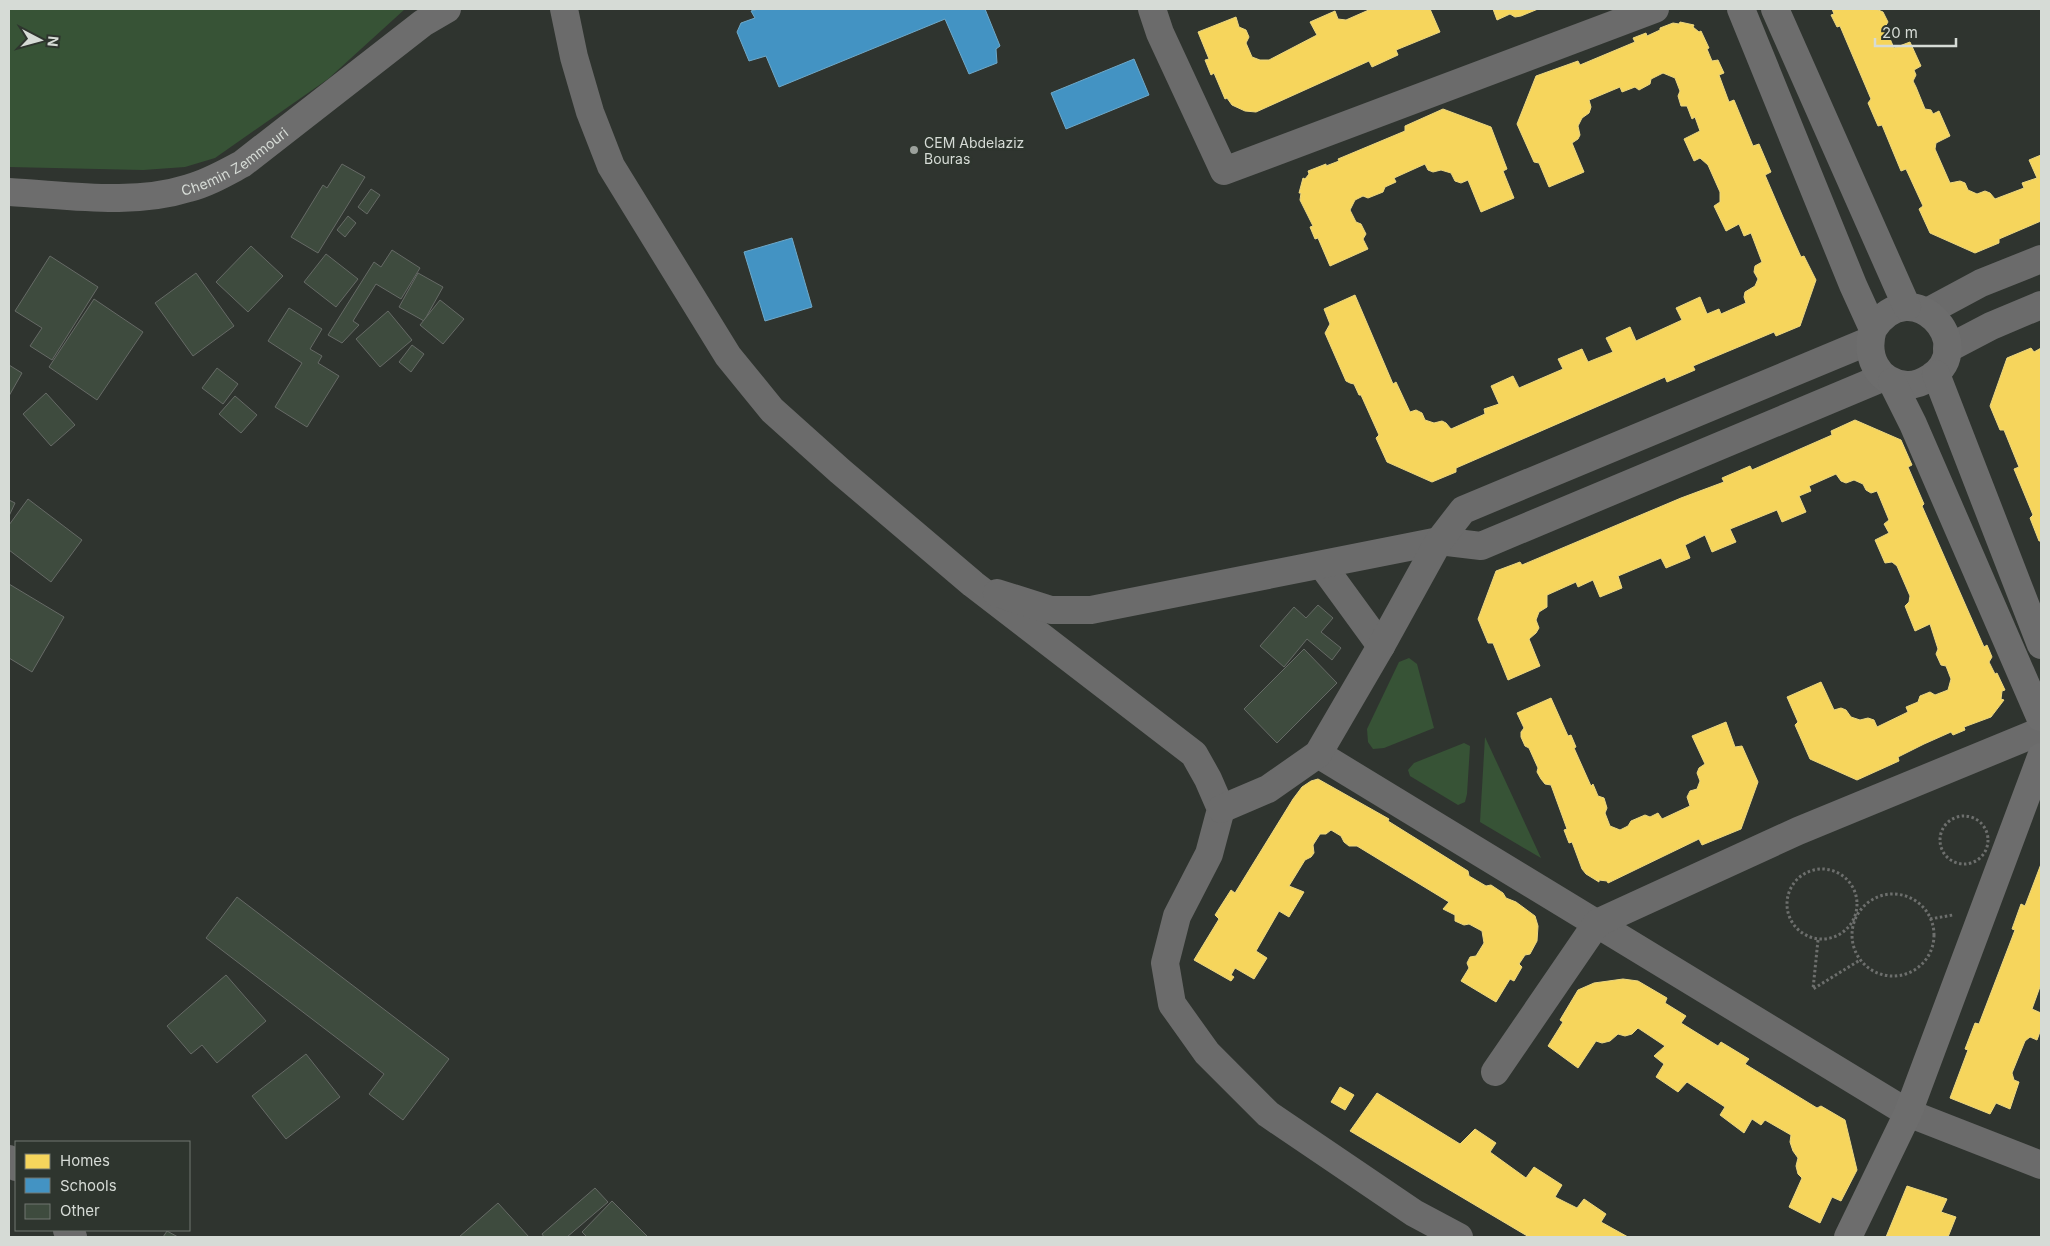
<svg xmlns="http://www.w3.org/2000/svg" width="2050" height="1246" font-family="Inter,sans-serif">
  <rect width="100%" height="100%" fill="#2f342f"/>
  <g fill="#375336">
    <path d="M 9,9 L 405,9 L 328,79 L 215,158 L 185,167 L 143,170 L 9,167 Z"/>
    <path d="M 1409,658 L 1417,664 L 1434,728 L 1384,748 L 1373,749 L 1368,742 L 1367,729 L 1399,662 Z"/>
    <path d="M 1485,737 L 1541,858 L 1480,822 Z"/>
    <path d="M 1464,743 L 1470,746 L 1467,794 L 1465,802 L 1458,805 L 1410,776 L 1408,770 L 1414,763 Z"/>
  </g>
  <g fill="#f6d55c" stroke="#ecd781">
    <path d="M 1371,9 L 1430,9 L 1440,32 L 1396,50 L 1398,55 L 1372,67 L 1369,61 L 1256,112 L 1245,111 L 1232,105 L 1227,98 L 1225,99 L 1214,73 L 1211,75 L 1205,60 L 1209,59 L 1198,32 L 1236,17 L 1239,27 L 1246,30 L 1249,37 L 1246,43 L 1252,57 L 1260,60 L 1269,60 L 1317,35 L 1310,22 L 1335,11 L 1338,19 L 1346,20 Z"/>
    <path d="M 1493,9 L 1538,9 L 1521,16 L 1515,17 L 1510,14 L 1497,20 Z"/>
    <path d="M 1832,9 L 1876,9 L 1883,12 L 1888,22 L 1885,27 L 1894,48 L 1910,42 L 1921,66 L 1914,70 L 1916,75 L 1913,81 L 1916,87 L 1925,109 L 1931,110 L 1933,114 L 1939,111 L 1950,136 L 1936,143 L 1935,149 L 1950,183 L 1960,181 L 1965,183 L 1968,190 L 1977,194 L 1985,191 L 1990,193 L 1995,199 L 2024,188 L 2022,183 L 2037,178 L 2029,160 L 2041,155 L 2041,221 L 1999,239 L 1999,243 L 1975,253 L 1930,233 L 1919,209 L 1923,206 L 1906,169 L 1901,171 L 1882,125 L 1878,126 L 1868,103 L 1871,99 L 1840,26 L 1837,27 L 1831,15 L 1834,14 Z"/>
    <path d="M 1680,22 L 1694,25 L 1693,27 L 1699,32 L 1701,31 L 1709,48 L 1707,49 L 1712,61 L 1718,60 L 1724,73 L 1719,75 L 1729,102 L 1734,100 L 1753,146 L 1759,144 L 1771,172 L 1765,175 L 1783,217 L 1801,257 L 1804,256 L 1816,280 L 1800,326 L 1776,336 L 1774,332 L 1693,366 L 1695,370 L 1667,382 L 1665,377 L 1456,468 L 1456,472 L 1432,482 L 1387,462 L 1376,438 L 1379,435 L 1361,395 L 1359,395 L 1354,384 L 1350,383 L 1346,381 L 1325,333 L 1330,324 L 1324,309 L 1355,295 L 1393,384 L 1396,382 L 1410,412 L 1416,410 L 1422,413 L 1425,420 L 1434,423 L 1442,421 L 1446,423 L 1451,429 L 1485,414 L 1484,409 L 1499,404 L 1491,386 L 1513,376 L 1519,388 L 1563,369 L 1558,359 L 1582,349 L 1588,362 L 1613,352 L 1606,338 L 1630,327 L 1636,341 L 1682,320 L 1676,308 L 1700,297 L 1707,314 L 1719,309 L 1721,314 L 1746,303 L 1744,297 L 1745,292 L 1755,286 L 1758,279 L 1754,272 L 1755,266 L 1762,262 L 1751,233 L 1744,236 L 1739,224 L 1726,231 L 1714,206 L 1720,202 L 1720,192 L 1708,165 L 1700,158 L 1694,161 L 1684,139 L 1700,131 L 1695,117 L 1692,119 L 1687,106 L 1681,106 L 1678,96 L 1680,91 L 1675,78 L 1663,73 L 1651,79 L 1650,84 L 1639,90 L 1635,87 L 1622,92 L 1620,87 L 1589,100 L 1591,107 L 1589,113 L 1582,118 L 1578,126 L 1580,135 L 1578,139 L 1572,143 L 1584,172 L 1549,187 L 1539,163 L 1534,162 L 1517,124 L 1536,76 L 1578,61 L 1580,65 L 1635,42 L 1633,38 L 1646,33 L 1647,36 L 1660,30 L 1660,28 L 1673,23 L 1679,24 Z"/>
    <path d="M 1443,109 L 1491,127 L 1507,169 L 1503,171 L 1514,198 L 1481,212 L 1468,180 L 1461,183 L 1455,181 L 1451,173 L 1441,170 L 1433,172 L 1428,170 L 1425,164 L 1394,178 L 1396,182 L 1385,187 L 1383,192 L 1368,198 L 1363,196 L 1355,200 L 1350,210 L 1356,222 L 1361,224 L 1366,234 L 1363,239 L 1368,249 L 1330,266 L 1318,238 L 1315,239 L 1310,227 L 1313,226 L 1300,200 L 1301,193 L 1299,193 L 1303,178 L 1305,179 L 1309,174 L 1308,171 L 1326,164 L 1326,166 L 1339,161 L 1338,159 L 1405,131 L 1405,126 Z"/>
    <path d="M 2031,348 L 2034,352 L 2041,348 L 2041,541 L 2039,541 L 2030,518 L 2033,515 L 2014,469 L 2019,467 L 2004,430 L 2000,430 L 1990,406 L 2007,358 Z"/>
    <path d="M 1855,420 L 1901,440 L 1912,465 L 1908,467 L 1924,504 L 1922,506 L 1984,647 L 1987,645 L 1992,657 L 1989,662 L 1995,674 L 1997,673 L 2005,690 L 2002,691 L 2001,699 L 2004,700 L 1991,717 L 1964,727 L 1965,730 L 1953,735 L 1951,732 L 1924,744 L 1898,757 L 1899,761 L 1857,780 L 1810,759 L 1795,725 L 1798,722 L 1787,697 L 1821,682 L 1834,710 L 1841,708 L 1846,710 L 1851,717 L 1860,720 L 1868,718 L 1874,720 L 1877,727 L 1908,712 L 1906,707 L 1918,702 L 1920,696 L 1930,692 L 1935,695 L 1948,690 L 1951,679 L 1946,666 L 1941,665 L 1936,654 L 1938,649 L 1930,624 L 1915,631 L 1905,606 L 1909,602 L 1910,596 L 1897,566 L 1892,562 L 1885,563 L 1875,540 L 1889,533 L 1884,524 L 1889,520 L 1877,491 L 1871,493 L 1866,490 L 1863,484 L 1854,480 L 1846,483 L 1841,481 L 1836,474 L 1809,486 L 1811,491 L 1799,496 L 1806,512 L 1782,522 L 1777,510 L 1730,529 L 1736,542 L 1712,552 L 1705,535 L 1685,545 L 1690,558 L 1666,568 L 1661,558 L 1618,576 L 1622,588 L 1600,597 L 1593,580 L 1578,587 L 1576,582 L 1547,595 L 1547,607 L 1539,612 L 1536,620 L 1539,628 L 1536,633 L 1529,639 L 1540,666 L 1508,680 L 1493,643 L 1488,643 L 1478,619 L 1496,571 L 1520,562 L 1522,565 L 1681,498 L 1724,482 L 1722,478 L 1750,466 L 1752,470 L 1832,435 L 1831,431 Z"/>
    <path d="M 1551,698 L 1568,736 L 1571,735 L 1576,747 L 1574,748 L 1591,786 L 1593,784 L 1598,796 L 1604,798 L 1607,808 L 1605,813 L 1610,826 L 1620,830 L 1628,826 L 1631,821 L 1645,815 L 1650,817 L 1658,813 L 1662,819 L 1690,806 L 1687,797 L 1690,791 L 1697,789 L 1700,781 L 1697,773 L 1699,768 L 1705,764 L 1692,736 L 1726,722 L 1735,747 L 1742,746 L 1758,782 L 1741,829 L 1702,845 L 1699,839 L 1608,883 L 1607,881 L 1599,880 L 1599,882 L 1586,874 L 1582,869 L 1572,842 L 1569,843 L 1564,830 L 1567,829 L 1551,785 L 1545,784 L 1541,779 L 1537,772 L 1538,768 L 1529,748 L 1525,746 L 1521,737 L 1521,732 L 1524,728 L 1517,713 Z"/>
    <path d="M 1318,779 L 1389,819 L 1388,821 L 1468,871 L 1469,876 L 1486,886 L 1491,885 L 1503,893 L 1506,898 L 1516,902 L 1535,916 L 1538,926 L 1537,941 L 1530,954 L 1525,955 L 1519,964 L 1522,967 L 1514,981 L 1510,979 L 1496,1002 L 1461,981 L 1469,968 L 1467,963 L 1470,957 L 1476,956 L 1484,943 L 1482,931 L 1469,924 L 1464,925 L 1455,921 L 1455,915 L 1443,909 L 1449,902 L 1357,846 L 1349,846 L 1344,842 L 1341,836 L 1331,830 L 1326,834 L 1320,834 L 1313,845 L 1314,853 L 1311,857 L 1305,860 L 1289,886 L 1304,892 L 1289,917 L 1279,911 L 1256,951 L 1267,958 L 1254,979 L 1235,968 L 1231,975 L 1234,977 L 1231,981 L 1194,960 L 1219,919 L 1215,915 L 1231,890 L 1235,893 L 1293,799 L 1302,787 L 1311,781 Z"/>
    <path d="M 2041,864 L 2041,984 L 2032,1009 L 2041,1013 L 2041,1029 L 2037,1040 L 2030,1037 L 2025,1041 L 2012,1073 L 2014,1080 L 2019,1082 L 2010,1109 L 1996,1103 L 1990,1114 L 1950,1098 L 1968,1050 L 1965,1049 L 1975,1023 L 1979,1024 L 2015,930 L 2012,929 L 2021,904 L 2025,906 Z"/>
    <path d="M 1623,979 L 1638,981 L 1667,998 L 1665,1003 L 1686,1016 L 1681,1023 L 1718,1046 L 1721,1042 L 1749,1059 L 1745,1064 L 1817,1108 L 1821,1106 L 1845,1120 L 1857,1170 L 1841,1201 L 1832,1197 L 1820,1223 L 1789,1207 L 1802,1178 L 1798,1174 L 1796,1166 L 1798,1158 L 1793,1151 L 1790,1142 L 1791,1135 L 1765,1120 L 1761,1125 L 1752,1119 L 1744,1133 L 1720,1115 L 1725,1107 L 1687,1082 L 1678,1092 L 1656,1077 L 1664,1064 L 1654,1056 L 1665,1046 L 1638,1028 L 1632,1034 L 1625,1036 L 1618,1034 L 1610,1041 L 1602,1043 L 1596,1041 L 1578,1068 L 1548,1046 L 1563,1022 L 1560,1020 L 1578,990 L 1594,983 Z"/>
    <path d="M 1340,1087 L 1354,1095 L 1345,1110 L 1331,1102 Z"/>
    <path d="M 1377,1093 L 1460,1144 L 1475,1129 L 1496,1143 L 1490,1152 L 1526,1178 L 1534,1167 L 1562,1185 L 1555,1197 L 1577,1208 L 1584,1199 L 1606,1214 L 1601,1222 L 1628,1237 L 1529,1237 L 1350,1131 Z"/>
    <path d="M 1907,1186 L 1947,1199 L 1941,1212 L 1956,1217 L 1948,1237 L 1886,1237 Z"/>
  </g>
  <g fill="#4393c3" stroke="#6fa9c9">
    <path d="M 758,9 L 985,9 L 1000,46 L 996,49 L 997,63 L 969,74 L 945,19 L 779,87 L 766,56 L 749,61 L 737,32 L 741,23 L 755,18 L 751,11 Z"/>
    <path d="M 1134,59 L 1149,95 L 1066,129 L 1051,93 Z"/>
    <path d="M 792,238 L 812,307 L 765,321 L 744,252 Z"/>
  </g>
  <g fill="#3e4b3e" stroke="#666a66">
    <path d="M 342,164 L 365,177 L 318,253 L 291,237 L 323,185 L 327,188 Z"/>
    <path d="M 371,189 L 380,195 L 367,214 L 358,207 Z"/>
    <path d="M 348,216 L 356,223 L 345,237 L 337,230 Z"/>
    <path d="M 251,246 L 283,276 L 248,312 L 216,282 Z"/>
    <path d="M 392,250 L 420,268 L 401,299 L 376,284 L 353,321 L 359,325 L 342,343 L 328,335 L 374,262 L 381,267 Z"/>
    <path d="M 326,254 L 358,279 L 336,307 L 304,282 Z"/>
    <path d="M 50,256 L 98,287 L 52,360 L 30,346 L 42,328 L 15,311 Z"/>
    <path d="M 196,273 L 234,326 L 193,356 L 155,303 Z"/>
    <path d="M 418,273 L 443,287 L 424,321 L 399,307 Z"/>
    <path d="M 94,299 L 143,332 L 97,400 L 49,367 Z"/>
    <path d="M 440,300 L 464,319 L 443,344 L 420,325 Z"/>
    <path d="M 289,308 L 322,329 L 310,349 L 322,356 L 318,363 L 339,376 L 307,427 L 275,407 L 302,363 L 268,341 Z"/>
    <path d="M 388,311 L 412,340 L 380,367 L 356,339 Z"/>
    <path d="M 412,345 L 424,354 L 411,372 L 399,362 Z"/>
    <path d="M 9,365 L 22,373 L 9,396 Z"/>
    <path d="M 217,368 L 238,384 L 223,404 L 202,388 Z"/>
    <path d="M 46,393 L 75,425 L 51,446 L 23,414 Z"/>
    <path d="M 235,396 L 257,415 L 241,433 L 219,414 Z"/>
    <path d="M 28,499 L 82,540 L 51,582 L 9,550 L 9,525 Z"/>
    <path d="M 9,500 L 15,503 L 9,516 Z"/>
    <path d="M 9,584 L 64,617 L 32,672 L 9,658 Z"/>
    <path d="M 1318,605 L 1333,618 L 1321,632 L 1341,648 L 1332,660 L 1307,639 L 1284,667 L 1260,646 L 1294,607 L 1306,618 Z"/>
    <path d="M 1304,649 L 1337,683 L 1277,743 L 1244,709 Z"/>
    <path d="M 237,897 L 449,1059 L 403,1120 L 369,1094 L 384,1074 L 206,938 Z"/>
    <path d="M 226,975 L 266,1021 L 217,1063 L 202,1045 L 191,1054 L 167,1026 Z"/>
    <path d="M 306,1054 L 340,1097 L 286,1139 L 252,1096 Z"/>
    <path d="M 595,1188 L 608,1202 L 567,1237 L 544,1237 L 542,1234 Z"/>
    <path d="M 612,1201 L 648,1237 L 587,1237 L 582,1232 Z"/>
    <path d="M 498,1203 L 529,1237 L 459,1237 Z"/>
    <path d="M 167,1231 L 178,1237 L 163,1237 Z"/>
  </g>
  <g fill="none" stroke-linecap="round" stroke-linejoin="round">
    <g stroke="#6d6f6d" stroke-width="3" stroke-dasharray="2.5 2.5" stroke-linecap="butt">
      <circle cx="1964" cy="840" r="24"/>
      <circle cx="1822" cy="904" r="35"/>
      <circle cx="1893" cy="935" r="41"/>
      <path d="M 1930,919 L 1953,915"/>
      <path d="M 1818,940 L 1813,989 L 1860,960"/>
    </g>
    <g stroke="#6b6b6b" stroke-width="28">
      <path d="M 564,9 L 574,57 L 590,112 L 611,166 L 728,356 L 772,410 L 840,471 L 973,584 L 1194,754 L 1208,779 L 1221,809 L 1209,854 L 1177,916 L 1165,963 L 1172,1004 L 1207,1053 L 1268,1114 L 1414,1213 L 1459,1237"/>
      <path d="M 1152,9 L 1160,33 L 1224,171 L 1655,9"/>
      <path d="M 1927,312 L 1981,283 L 2041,259"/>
      <path d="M 1947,349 L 1991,326 L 2041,305"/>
      <path d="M 1322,565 L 1381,646"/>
      <path d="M 997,593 L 1051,610 L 1091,610 L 1439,541 L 1481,546 L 1884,377"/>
      <path d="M 1318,754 L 1908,1113 L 2041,1165"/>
      <path d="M 1221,809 L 1268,789 L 1318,754 L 1381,646 L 1439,541 L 1463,510 L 1869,341"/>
      <path d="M 1495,1072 L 1597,923 L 1798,831 L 2041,731"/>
      <path d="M 9,1159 L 16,1167"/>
      <path d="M 67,1230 L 73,1237"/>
    </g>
    <g stroke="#6d6d6d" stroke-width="28">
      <path d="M 1741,9 L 1853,285 L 1873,329 C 1865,355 1876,382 1906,385 C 1915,386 1923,382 1931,377 C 1979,345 1912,270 1873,329"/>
      <path d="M 1775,9 L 1907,307"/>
      <path id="s1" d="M 9,192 C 68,195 132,206 189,188 C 208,183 225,173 242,164 L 423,23 L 447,9"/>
      <path d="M 1936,374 L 2041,645"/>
      <path d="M 1892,382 L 1913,424 L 2040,717"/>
      <path d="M 1848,1237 L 1908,1113 L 2041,757"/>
    </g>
  </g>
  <circle fill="#9ca19c" stroke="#2e352e" stroke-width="2" cx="914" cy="150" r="5"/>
  <g text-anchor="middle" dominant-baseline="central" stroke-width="5" stroke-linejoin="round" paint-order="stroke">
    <g font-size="14" fill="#d6dbd6" stroke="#2e352e" text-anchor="start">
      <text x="924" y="142">CEM Abdelaziz<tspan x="924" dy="16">Bouras</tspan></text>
    </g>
    <g font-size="14" fill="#d6dbd6" stroke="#2e352e">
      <text stroke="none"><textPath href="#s1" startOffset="234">Chemin Zemmouri</textPath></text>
    </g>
  </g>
  <rect width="2050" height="1246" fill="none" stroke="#d6dbd6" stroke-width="20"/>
  <rect x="15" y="1141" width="175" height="90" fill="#2e352e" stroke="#717771"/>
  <rect x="25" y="1154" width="25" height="15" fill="#f6d55c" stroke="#717771"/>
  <text x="60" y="1166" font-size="15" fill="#d6dbd6">Homes</text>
  <rect x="25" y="1178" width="25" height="15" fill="#4393c3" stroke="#717771"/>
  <text x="60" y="1191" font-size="15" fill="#d6dbd6">Schools</text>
  <rect x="25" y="1204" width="25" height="15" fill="#3e4b3e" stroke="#717771"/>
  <text x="60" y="1216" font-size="15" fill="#d6dbd6">Other</text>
  <g transform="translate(40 40) rotate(96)" stroke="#2e352e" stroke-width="4" paint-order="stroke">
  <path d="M0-4L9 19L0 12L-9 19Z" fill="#d6dbd6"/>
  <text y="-8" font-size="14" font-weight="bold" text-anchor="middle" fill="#d6dbd6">N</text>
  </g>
  <path d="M1875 38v8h81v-8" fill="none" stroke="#d6dbd6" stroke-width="2.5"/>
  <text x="1882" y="38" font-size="15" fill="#d6dbd6" stroke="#2e352e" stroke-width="4" paint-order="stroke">20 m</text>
</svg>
